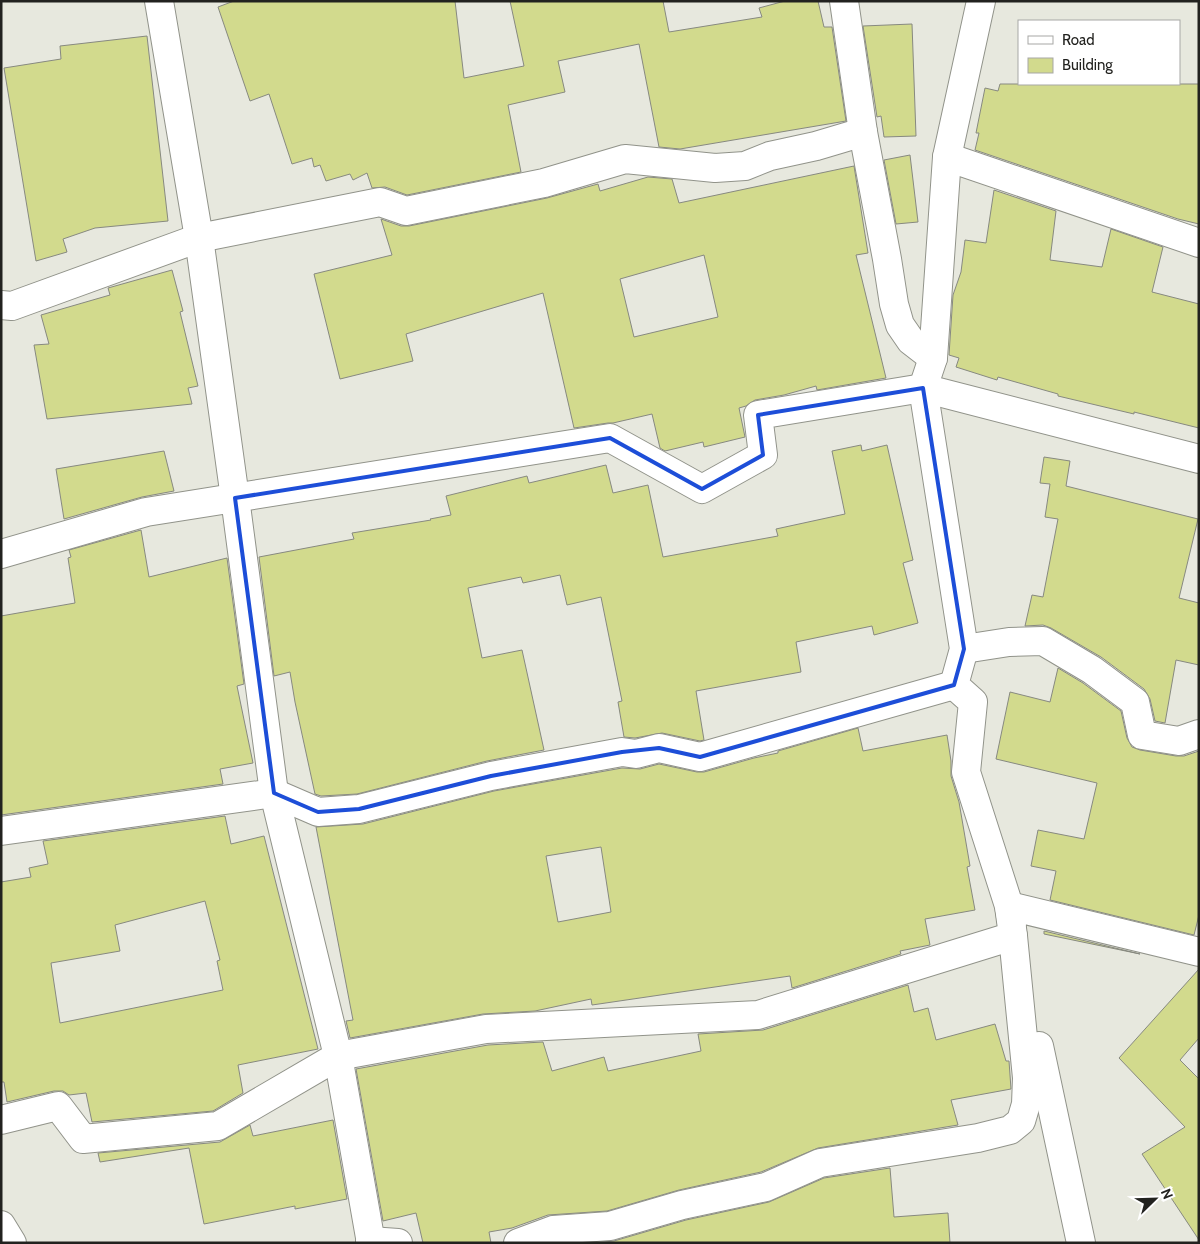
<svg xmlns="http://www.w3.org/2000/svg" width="1200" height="1244" font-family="Cabin,sans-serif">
  <rect width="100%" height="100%" fill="#e7e8de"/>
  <g fill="#d2da8d" stroke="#878980" fill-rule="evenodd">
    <path d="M 234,1 L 455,1 L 464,78 L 524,66 L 510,1 L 663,1 L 669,32 L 762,17 L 759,8 L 785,1 L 818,1 L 824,27 L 832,27 L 846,121 L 680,149 L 659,147 L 639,44 L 558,61 L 565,92 L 508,105 L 521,172 L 407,195 L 385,187 L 372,188 L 367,173 L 353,180 L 350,174 L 326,181 L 320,165 L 314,167 L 312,158 L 292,164 L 269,94 L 250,101 L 218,7 Z"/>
    <path d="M 912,24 L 916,136 L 884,137 L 881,116 L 877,117 L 863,26 Z"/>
    <path d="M 147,36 L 168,221 L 95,228 L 63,239 L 67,252 L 36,261 L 4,68 L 61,59 L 60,46 Z"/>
    <path d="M 1000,84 L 1199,84 L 1199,224 L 1178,219 L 975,150 L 979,133 L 976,133 L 985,88 L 998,91 Z"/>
    <path d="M 910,155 L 918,222 L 896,224 L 884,160 Z"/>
    <path d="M 854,166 L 868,253 L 856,255 L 886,378 L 817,390 L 816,386 L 784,395 L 755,400 L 746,406 L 739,408 L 745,437 L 704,447 L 703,442 L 665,451 L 660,448 L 652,414 L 613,423 L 608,423 L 574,428 L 543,293 L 406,334 L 413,361 L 340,379 L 314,274 L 392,255 L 381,219 L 401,226 L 409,226 L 547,198 L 598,184 L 600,191 L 648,177 L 672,179 L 679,203 ZM 704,255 L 718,317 L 634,337 L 620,279 Z"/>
    <path d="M 994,190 L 1056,211 L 1050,260 L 1102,267 L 1111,229 L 1163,247 L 1152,292 L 1199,304 L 1199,428 L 1134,412 L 1134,414 L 1058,396 L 1058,394 L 998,377 L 997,380 L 956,367 L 959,358 L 949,355 L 953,295 L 961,272 L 965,240 L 986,243 Z"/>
    <path d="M 172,270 L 183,311 L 180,312 L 198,386 L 188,388 L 192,404 L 47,419 L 34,345 L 49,344 L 41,315 L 110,295 L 108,288 Z"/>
    <path d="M 861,445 L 862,451 L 887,445 L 913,560 L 903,563 L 918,623 L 874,635 L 872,626 L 796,642 L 801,672 L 696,691 L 704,740 L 700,741 L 662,733 L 635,738 L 624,737 L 618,702 L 622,701 L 601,597 L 567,605 L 560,575 L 523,583 L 521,577 L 468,588 L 482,658 L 522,650 L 544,750 L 487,761 L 357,794 L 321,796 L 315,794 L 295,702 L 290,672 L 274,676 L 259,557 L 354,539 L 352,533 L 431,520 L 430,519 L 451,515 L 446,496 L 527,476 L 529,483 L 606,465 L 613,493 L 648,485 L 663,557 L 778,536 L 776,529 L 845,514 L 832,451 Z"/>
    <path d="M 164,451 L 174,491 L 142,497 L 64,519 L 56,469 Z"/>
    <path d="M 1044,457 L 1070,461 L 1066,486 L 1198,519 L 1179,598 L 1199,603 L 1199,665 L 1176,660 L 1165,723 L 1155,721 L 1150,699 L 1144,689 L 1101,657 L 1051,628 L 1043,625 L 1025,626 L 1032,595 L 1043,597 L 1058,519 L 1045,517 L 1050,484 L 1040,483 Z"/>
    <path d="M 141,530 L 149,577 L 227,558 L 244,684 L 237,686 L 253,763 L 220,769 L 223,784 L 1,815 L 1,616 L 75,603 L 68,558 L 71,557 L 69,550 Z"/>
    <path d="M 1058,668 L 1083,683 L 1121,711 L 1127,738 L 1132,747 L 1140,750 L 1176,756 L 1184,756 L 1199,751 L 1199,915 L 1194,935 L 1050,900 L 1056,871 L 1031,866 L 1038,830 L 1084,839 L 1097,783 L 996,759 L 1010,692 L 1050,702 Z"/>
    <path d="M 858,728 L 863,751 L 947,735 L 951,761 L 951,776 L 959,802 L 970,866 L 967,867 L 975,910 L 925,919 L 930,945 L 900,951 L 901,954 L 792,988 L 790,976 L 592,1005 L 591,999 L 535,1011 L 483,1014 L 350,1038 L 346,1021 L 353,1020 L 316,827 L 363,824 L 494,791 L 622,768 L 640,769 L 659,764 L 697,772 L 704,772 L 754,758 L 778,753 L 778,751 ZM 601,847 L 611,912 L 558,922 L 546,856 Z"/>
    <path d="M 225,816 L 231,844 L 264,836 L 318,1049 L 238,1065 L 243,1093 L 213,1111 L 92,1122 L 86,1093 L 69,1095 L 63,1091 L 54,1091 L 7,1102 L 4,1082 L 1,1082 L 1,882 L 31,877 L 29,868 L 48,864 L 43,841 ZM 205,901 L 220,960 L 217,961 L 223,990 L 60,1023 L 51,963 L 120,951 L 115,925 Z"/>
    <path d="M 1044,931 L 1140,954 L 1044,934 Z"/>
    <path d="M 1199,969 L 1199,1038 L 1180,1060 L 1199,1079 L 1199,1240 L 1142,1154 L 1185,1127 L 1119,1058 Z"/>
    <path d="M 908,985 L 914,1012 L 928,1008 L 936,1040 L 995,1024 L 1006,1061 L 1009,1061 L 1011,1089 L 951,1100 L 958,1125 L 818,1148 L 761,1172 L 679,1190 L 607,1211 L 548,1215 L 512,1228 L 489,1232 L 491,1243 L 423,1243 L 416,1213 L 383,1221 L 356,1069 L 488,1045 L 543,1042 L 552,1071 L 604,1057 L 608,1071 L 701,1051 L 698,1034 L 763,1030 Z"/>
    <path d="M 333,1120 L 347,1199 L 295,1209 L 295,1206 L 204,1224 L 189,1148 L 100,1162 L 98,1153 L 220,1142 L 250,1125 L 253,1136 Z"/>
    <path d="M 890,1168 L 894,1217 L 948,1213 L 950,1243 L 595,1243 L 614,1241 L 686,1220 L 769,1202 L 824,1178 Z"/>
  </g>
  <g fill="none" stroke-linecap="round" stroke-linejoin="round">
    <defs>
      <g id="minor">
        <path d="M 159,1 L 199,238 L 235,498 L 274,793 L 338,1056 L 371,1243"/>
        <path d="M 844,1 L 863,132 L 887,259 L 894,304 L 900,325 L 911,341 L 933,358"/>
        <path d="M 947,157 L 1199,243"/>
        <path d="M 1,305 L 12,306 L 199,238 L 380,202 L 406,211 L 544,183 L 625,159 L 715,168 L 745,166 L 770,156 L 816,146 L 863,132"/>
        <path d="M 1,554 L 146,512 L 610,438 L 702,489 L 763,455 L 758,415 L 923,388 L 1199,459"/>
        <path d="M 964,649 L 1009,642 L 1043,641 L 1092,670 L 1135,702 L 1142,735 L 1179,741 L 1199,734"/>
        <path d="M 1,831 L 274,793 L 318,812 L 359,809 L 491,776 L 622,752 L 636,754 L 659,748 L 700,757 L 954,685"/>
        <path d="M 1012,923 L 1009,906 L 1199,952"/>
        <path d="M 1039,1046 L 1081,1243"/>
        <path d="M 1,1120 L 58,1106 L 83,1139 L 218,1126 L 338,1056 L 486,1029 L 758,1015 L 1013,936 L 1009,906 L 966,772 L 973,702 L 954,685 L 964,649 L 923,388 L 933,358 L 947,157 L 981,1"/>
        <path d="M 1,1225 L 12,1243"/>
        <path d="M 370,1241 L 398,1243"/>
        <path d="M 518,1243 L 553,1230 L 610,1226 L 682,1205 L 766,1187 L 820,1163 L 978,1138 L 1010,1130 L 1021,1121 L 1026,1104 L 1027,1078 L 1013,936"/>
      </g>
    </defs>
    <use href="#minor" stroke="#91938a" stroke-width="30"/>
    <use href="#minor" stroke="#fff" stroke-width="28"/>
  </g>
  <path fill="none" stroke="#1d4ed8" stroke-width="4" stroke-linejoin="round" d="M 923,388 L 964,649 L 954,685 L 700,757 L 659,748 L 622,752 L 491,776 L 359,809 L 318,812 L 274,793 L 235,498 L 610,438 L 702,489 L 763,455 L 758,415 Z"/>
  <rect width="1200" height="1244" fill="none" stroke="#22221f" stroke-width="5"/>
  <rect x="1018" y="20" width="162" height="65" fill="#ffffff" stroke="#a7a7a5"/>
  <rect x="1028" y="36" width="25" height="8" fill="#ffffff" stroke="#a7a7a5"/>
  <text x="1062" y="45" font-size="15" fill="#22221f">Road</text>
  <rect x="1028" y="58" width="25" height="15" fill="#d2da8d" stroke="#a7a7a5"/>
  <text x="1062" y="70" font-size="15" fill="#22221f">Building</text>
  <g transform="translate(1155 1199) rotate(67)" stroke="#ffffff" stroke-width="4" paint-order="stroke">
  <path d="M0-4L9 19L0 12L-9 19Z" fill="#22221f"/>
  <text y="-8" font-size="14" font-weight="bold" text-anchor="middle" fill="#22221f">N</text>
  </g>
</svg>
